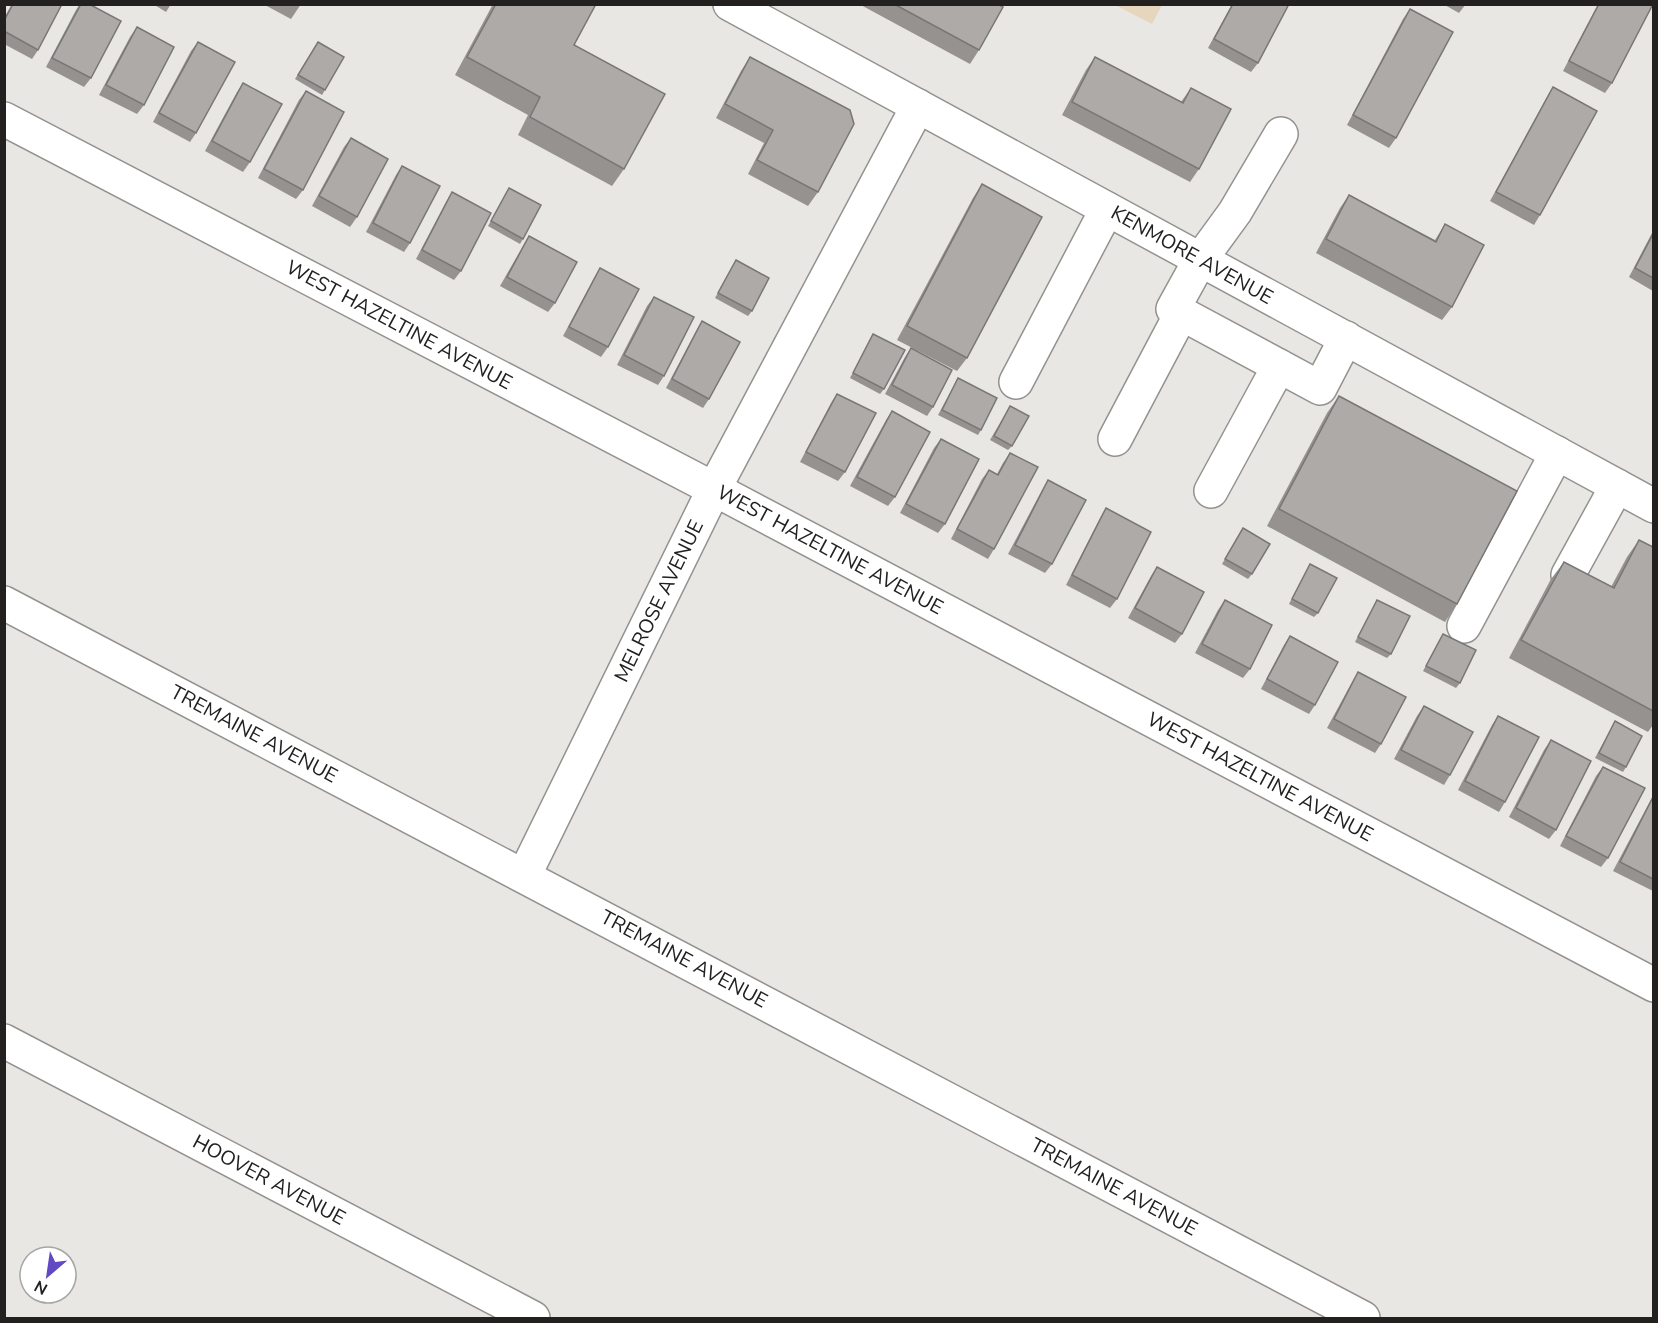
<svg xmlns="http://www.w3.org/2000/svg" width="1658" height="1323" font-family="'Nunito Sans',sans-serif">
  <rect width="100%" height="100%" fill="#e9e7e4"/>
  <path fill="#e7d6be" d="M 1115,5 L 1162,5 L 1152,24 Z"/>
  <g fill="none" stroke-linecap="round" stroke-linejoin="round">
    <defs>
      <g id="minor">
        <path d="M 730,4 L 1654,506"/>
        <path d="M 4,119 L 714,489 L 1654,985"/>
        <path d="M 1281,134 L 1235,212 L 1200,260 L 1173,309 L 1320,388 L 1346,338"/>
        <path d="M 1016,382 L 1107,209"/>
        <path d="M 1115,439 L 1181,314"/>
        <path d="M 1211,491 L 1279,366"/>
        <path d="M 1568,575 L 1617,486"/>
        <path d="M 4,603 L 1363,1318"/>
        <path d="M 1464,626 L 1557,453"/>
        <path d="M 524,876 L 714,489 L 918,106"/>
        <path d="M 4,1041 L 533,1318"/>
      </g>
    </defs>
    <use href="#minor" stroke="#94928f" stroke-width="36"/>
    <use href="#minor" stroke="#fff" stroke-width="33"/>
  </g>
  <g fill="#959290">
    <path d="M 12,4 L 62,4 L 38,50 L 32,59 L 4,44 L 4,18 Z"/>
    <path d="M 80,4 L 89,4 L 91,78 L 84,87 L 46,67 L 76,10 Z"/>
    <path d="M 153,4 L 171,4 L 166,12 Z"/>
    <path d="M 263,4 L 301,4 L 291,19 Z"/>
    <path d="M 493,4 L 596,4 L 574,45 L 624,169 L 612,186 L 518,135 L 528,115 L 455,75 Z"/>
    <path d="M 859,4 L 998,4 L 979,50 L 970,64 Z"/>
    <path d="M 1232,4 L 1289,4 L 1258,63 L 1251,72 L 1208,48 Z"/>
    <path d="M 1443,4 L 1466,4 L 1459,13 Z"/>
    <path d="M 1598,4 L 1653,4 L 1612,83 L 1605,93 L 1563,71 Z"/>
    <path d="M 1410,9 L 1396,138 L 1389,148 L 1347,125 L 1403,19 Z"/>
    <path d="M 137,27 L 144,105 L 137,114 L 99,95 L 130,37 Z"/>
    <path d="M 198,42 L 196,133 L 190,142 L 153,122 L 191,51 Z"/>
    <path d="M 318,42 L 325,90 L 322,95 L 295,79 Z"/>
    <path d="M 750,57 L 818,192 L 808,206 L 748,174 L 764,143 L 716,118 L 741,71 Z"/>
    <path d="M 1095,57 L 1181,102 L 1191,88 L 1199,169 L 1190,182 L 1062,115 L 1086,70 Z"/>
    <path d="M 243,83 L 250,162 L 243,172 L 205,151 L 237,92 Z"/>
    <path d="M 1553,87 L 1540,215 L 1534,225 L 1490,201 L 1547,97 Z"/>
    <path d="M 306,91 L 303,190 L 296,199 L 258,178 L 299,100 Z"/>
    <path d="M 351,138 L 357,217 L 350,227 L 312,206 L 344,147 Z"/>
    <path d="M 402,166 L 410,243 L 404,252 L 366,232 L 396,175 Z"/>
    <path d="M 982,184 L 967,358 L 957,371 L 897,340 L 973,198 Z"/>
    <path d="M 509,188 L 523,239 L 520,244 L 488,226 Z"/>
    <path d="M 452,192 L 461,271 L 454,280 L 416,259 L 446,202 Z"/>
    <path d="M 1349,195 L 1435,240 L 1445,224 L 1452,307 L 1442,320 L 1316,253 L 1340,208 Z"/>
    <path d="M 1653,231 L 1653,291 L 1629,277 Z"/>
    <path d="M 529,236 L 555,303 L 548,312 L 500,286 L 523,246 Z"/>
    <path d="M 736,260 L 752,311 L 748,316 L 715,298 Z"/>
    <path d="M 600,268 L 608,347 L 601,357 L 563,336 L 594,278 Z"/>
    <path d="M 654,297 L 664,376 L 658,385 L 617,365 L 647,306 Z"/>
    <path d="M 702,321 L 709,399 L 703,408 L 666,388 L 696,331 Z"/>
    <path d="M 873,334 L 884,389 L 880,394 L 850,378 Z"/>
    <path d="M 911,348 L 933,407 L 927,416 L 885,394 L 905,357 Z"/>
    <path d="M 958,378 L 981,430 L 978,435 L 938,415 Z"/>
    <path d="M 837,394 L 845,472 L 838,481 L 800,462 L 831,403 Z"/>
    <path d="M 1339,396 L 1457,604 L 1445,622 L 1267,526 L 1327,413 Z"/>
    <path d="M 1010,406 L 1012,446 L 1008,450 L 990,440 Z"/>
    <path d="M 892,411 L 895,497 L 888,506 L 850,486 L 886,420 Z"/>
    <path d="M 941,439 L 945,524 L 938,533 L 900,513 L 934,448 Z"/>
    <path d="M 1010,453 L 994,549 L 988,559 L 951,539 L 982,479 L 989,470 L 997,474 L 1003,463 Z"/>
    <path d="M 1048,480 L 1052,564 L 1045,573 L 1008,554 L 1042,490 Z"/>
    <path d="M 1106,508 L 1117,599 L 1110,608 L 1066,585 L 1100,518 Z"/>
    <path d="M 1243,528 L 1252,574 L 1248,579 L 1222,564 Z"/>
    <path d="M 1639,540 L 1653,547 L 1653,725 L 1648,732 L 1509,658 L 1551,579 L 1564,562 L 1611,587 L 1627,557 Z"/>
    <path d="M 1310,564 L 1318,613 L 1314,617 L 1289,604 Z"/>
    <path d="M 1157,567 L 1182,634 L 1175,643 L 1128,618 L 1151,576 Z"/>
    <path d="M 1225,600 L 1250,669 L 1243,678 L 1195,653 L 1218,610 Z"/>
    <path d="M 1377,600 L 1391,654 L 1387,658 L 1355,642 Z"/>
    <path d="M 1443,634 L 1460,683 L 1456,688 L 1423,671 Z"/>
    <path d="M 1290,636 L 1315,705 L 1309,714 L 1261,689 L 1284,645 Z"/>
    <path d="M 1358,672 L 1381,744 L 1375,753 L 1327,728 L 1352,682 Z"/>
    <path d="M 1424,706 L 1450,775 L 1444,785 L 1394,759 L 1417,716 Z"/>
    <path d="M 1498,716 L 1505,802 L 1499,812 L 1458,790 L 1492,725 Z"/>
    <path d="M 1615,721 L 1626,767 L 1623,772 L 1595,758 Z"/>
    <path d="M 1551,740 L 1556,830 L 1549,839 L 1509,817 L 1544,750 Z"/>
    <path d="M 1603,767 L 1608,858 L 1601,867 L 1560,846 L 1596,776 Z"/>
    <path d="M 1653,796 L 1653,891 L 1613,871 L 1648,805 Z"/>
  </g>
  <g fill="#adaaa7" stroke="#797775" stroke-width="1.5">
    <path d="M 13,4 L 62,4 L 38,50 L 4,31 L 4,21 Z"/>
    <path d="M 81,4 L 89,4 L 121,21 L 91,78 L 52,58 Z"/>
    <path d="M 496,4 L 596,4 L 574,45 L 665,94 L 624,169 L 530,117 L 540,97 L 467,57 Z"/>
    <path d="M 894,4 L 998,4 L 1003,7 L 979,50 Z"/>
    <path d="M 1233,4 L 1289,4 L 1258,63 L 1214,39 Z"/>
    <path d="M 1599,4 L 1653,4 L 1612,83 L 1569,61 Z"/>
    <path d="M 1410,9 L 1453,32 L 1396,138 L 1353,115 Z"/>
    <path d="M 137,27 L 174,47 L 144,105 L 106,85 Z"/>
    <path d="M 198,42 L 235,62 L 196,133 L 159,113 Z"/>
    <path d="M 318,42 L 344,57 L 325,90 L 298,75 Z"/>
    <path d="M 750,57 L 850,110 L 854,124 L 818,192 L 757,160 L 773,130 L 725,104 Z"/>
    <path d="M 1095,57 L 1183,103 L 1191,88 L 1231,109 L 1199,169 L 1072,102 Z"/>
    <path d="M 243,83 L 282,104 L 250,162 L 212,141 Z"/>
    <path d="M 1553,87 L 1597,111 L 1540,215 L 1496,192 Z"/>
    <path d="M 306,91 L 344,112 L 303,190 L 264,169 Z"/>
    <path d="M 351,138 L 388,159 L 357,217 L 319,196 Z"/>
    <path d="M 402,166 L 440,186 L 410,243 L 373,223 Z"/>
    <path d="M 982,184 L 1042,217 L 967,358 L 907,326 Z"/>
    <path d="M 509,188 L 541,205 L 523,239 L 491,221 Z"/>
    <path d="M 452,192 L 491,213 L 461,271 L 422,250 Z"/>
    <path d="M 1349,195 L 1436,242 L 1445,224 L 1484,245 L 1452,307 L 1326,239 Z"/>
    <path d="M 1653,234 L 1653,278 L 1635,268 Z"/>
    <path d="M 529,236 L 577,262 L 555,303 L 507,277 Z"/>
    <path d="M 736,260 L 769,278 L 752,311 L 718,293 Z"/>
    <path d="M 600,268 L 639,289 L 608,347 L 569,327 Z"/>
    <path d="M 654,297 L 694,317 L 664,376 L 624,355 Z"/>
    <path d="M 702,321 L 740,342 L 709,399 L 672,379 Z"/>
    <path d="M 873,334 L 905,350 L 884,389 L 853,373 Z"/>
    <path d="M 911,348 L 952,370 L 933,407 L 892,385 Z"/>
    <path d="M 958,378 L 997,398 L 981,430 L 942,410 Z"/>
    <path d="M 837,394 L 876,413 L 845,472 L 806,452 Z"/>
    <path d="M 1339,396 L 1517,491 L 1457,604 L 1279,509 Z"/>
    <path d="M 1010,406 L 1029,416 L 1012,446 L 994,436 Z"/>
    <path d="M 892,411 L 930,432 L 895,497 L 857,477 Z"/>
    <path d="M 941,439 L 979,459 L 945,524 L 906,504 Z"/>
    <path d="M 1010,453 L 1038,467 L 994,549 L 957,529 L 989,470 L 998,475 Z"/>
    <path d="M 1048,480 L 1086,500 L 1052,564 L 1015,545 Z"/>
    <path d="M 1106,508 L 1151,532 L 1117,599 L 1072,575 Z"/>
    <path d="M 1243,528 L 1270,544 L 1252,574 L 1225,559 Z"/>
    <path d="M 1639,540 L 1653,547 L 1653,711 L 1521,640 L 1564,562 L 1614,588 Z"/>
    <path d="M 1310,564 L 1337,578 L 1318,613 L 1292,599 Z"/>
    <path d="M 1157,567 L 1204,592 L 1182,634 L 1135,608 Z"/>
    <path d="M 1225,600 L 1272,625 L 1250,669 L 1202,644 Z"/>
    <path d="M 1377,600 L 1410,616 L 1391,654 L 1358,637 Z"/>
    <path d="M 1443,634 L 1476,650 L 1460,683 L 1426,666 Z"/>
    <path d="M 1290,636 L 1338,662 L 1315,705 L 1267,679 Z"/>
    <path d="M 1358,672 L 1406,697 L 1381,744 L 1334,719 Z"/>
    <path d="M 1424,706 L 1473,732 L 1450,775 L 1401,750 Z"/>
    <path d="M 1498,716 L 1539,737 L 1505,802 L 1465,781 Z"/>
    <path d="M 1615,721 L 1642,736 L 1626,767 L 1599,753 Z"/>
    <path d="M 1551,740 L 1591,761 L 1556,830 L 1516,808 Z"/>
    <path d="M 1603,767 L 1645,788 L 1608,858 L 1566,836 Z"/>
    <path d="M 1653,797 L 1653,879 L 1620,862 Z"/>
  </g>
  <g text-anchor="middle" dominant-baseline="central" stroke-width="4.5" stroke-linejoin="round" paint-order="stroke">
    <g font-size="20" fill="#222120" stroke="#fff">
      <text transform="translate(1192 255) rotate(29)">KENMORE AVENUE</text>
      <text transform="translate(399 325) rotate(28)">WEST HAZELTINE AVENUE</text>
      <text transform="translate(830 550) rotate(28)">WEST HAZELTINE AVENUE</text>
      <text transform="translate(659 601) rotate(-64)">MELROSE AVENUE</text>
      <text transform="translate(254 734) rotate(28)">TREMAINE AVENUE</text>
      <text transform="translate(1260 777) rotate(28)">WEST HAZELTINE AVENUE</text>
      <text transform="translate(684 959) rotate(28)">TREMAINE AVENUE</text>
      <text transform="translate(269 1180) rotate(28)">HOOVER AVENUE</text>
      <text transform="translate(1114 1187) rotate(28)">TREMAINE AVENUE</text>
    </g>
  </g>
  <rect width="1658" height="1323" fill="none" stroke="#222120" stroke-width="12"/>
  <g transform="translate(48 1275) rotate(209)"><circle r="28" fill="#ffffff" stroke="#a7a6a6" stroke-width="1.5"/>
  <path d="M0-4.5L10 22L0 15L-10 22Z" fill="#6049c2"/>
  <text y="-9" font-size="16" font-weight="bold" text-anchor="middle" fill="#222120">N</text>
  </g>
</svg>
